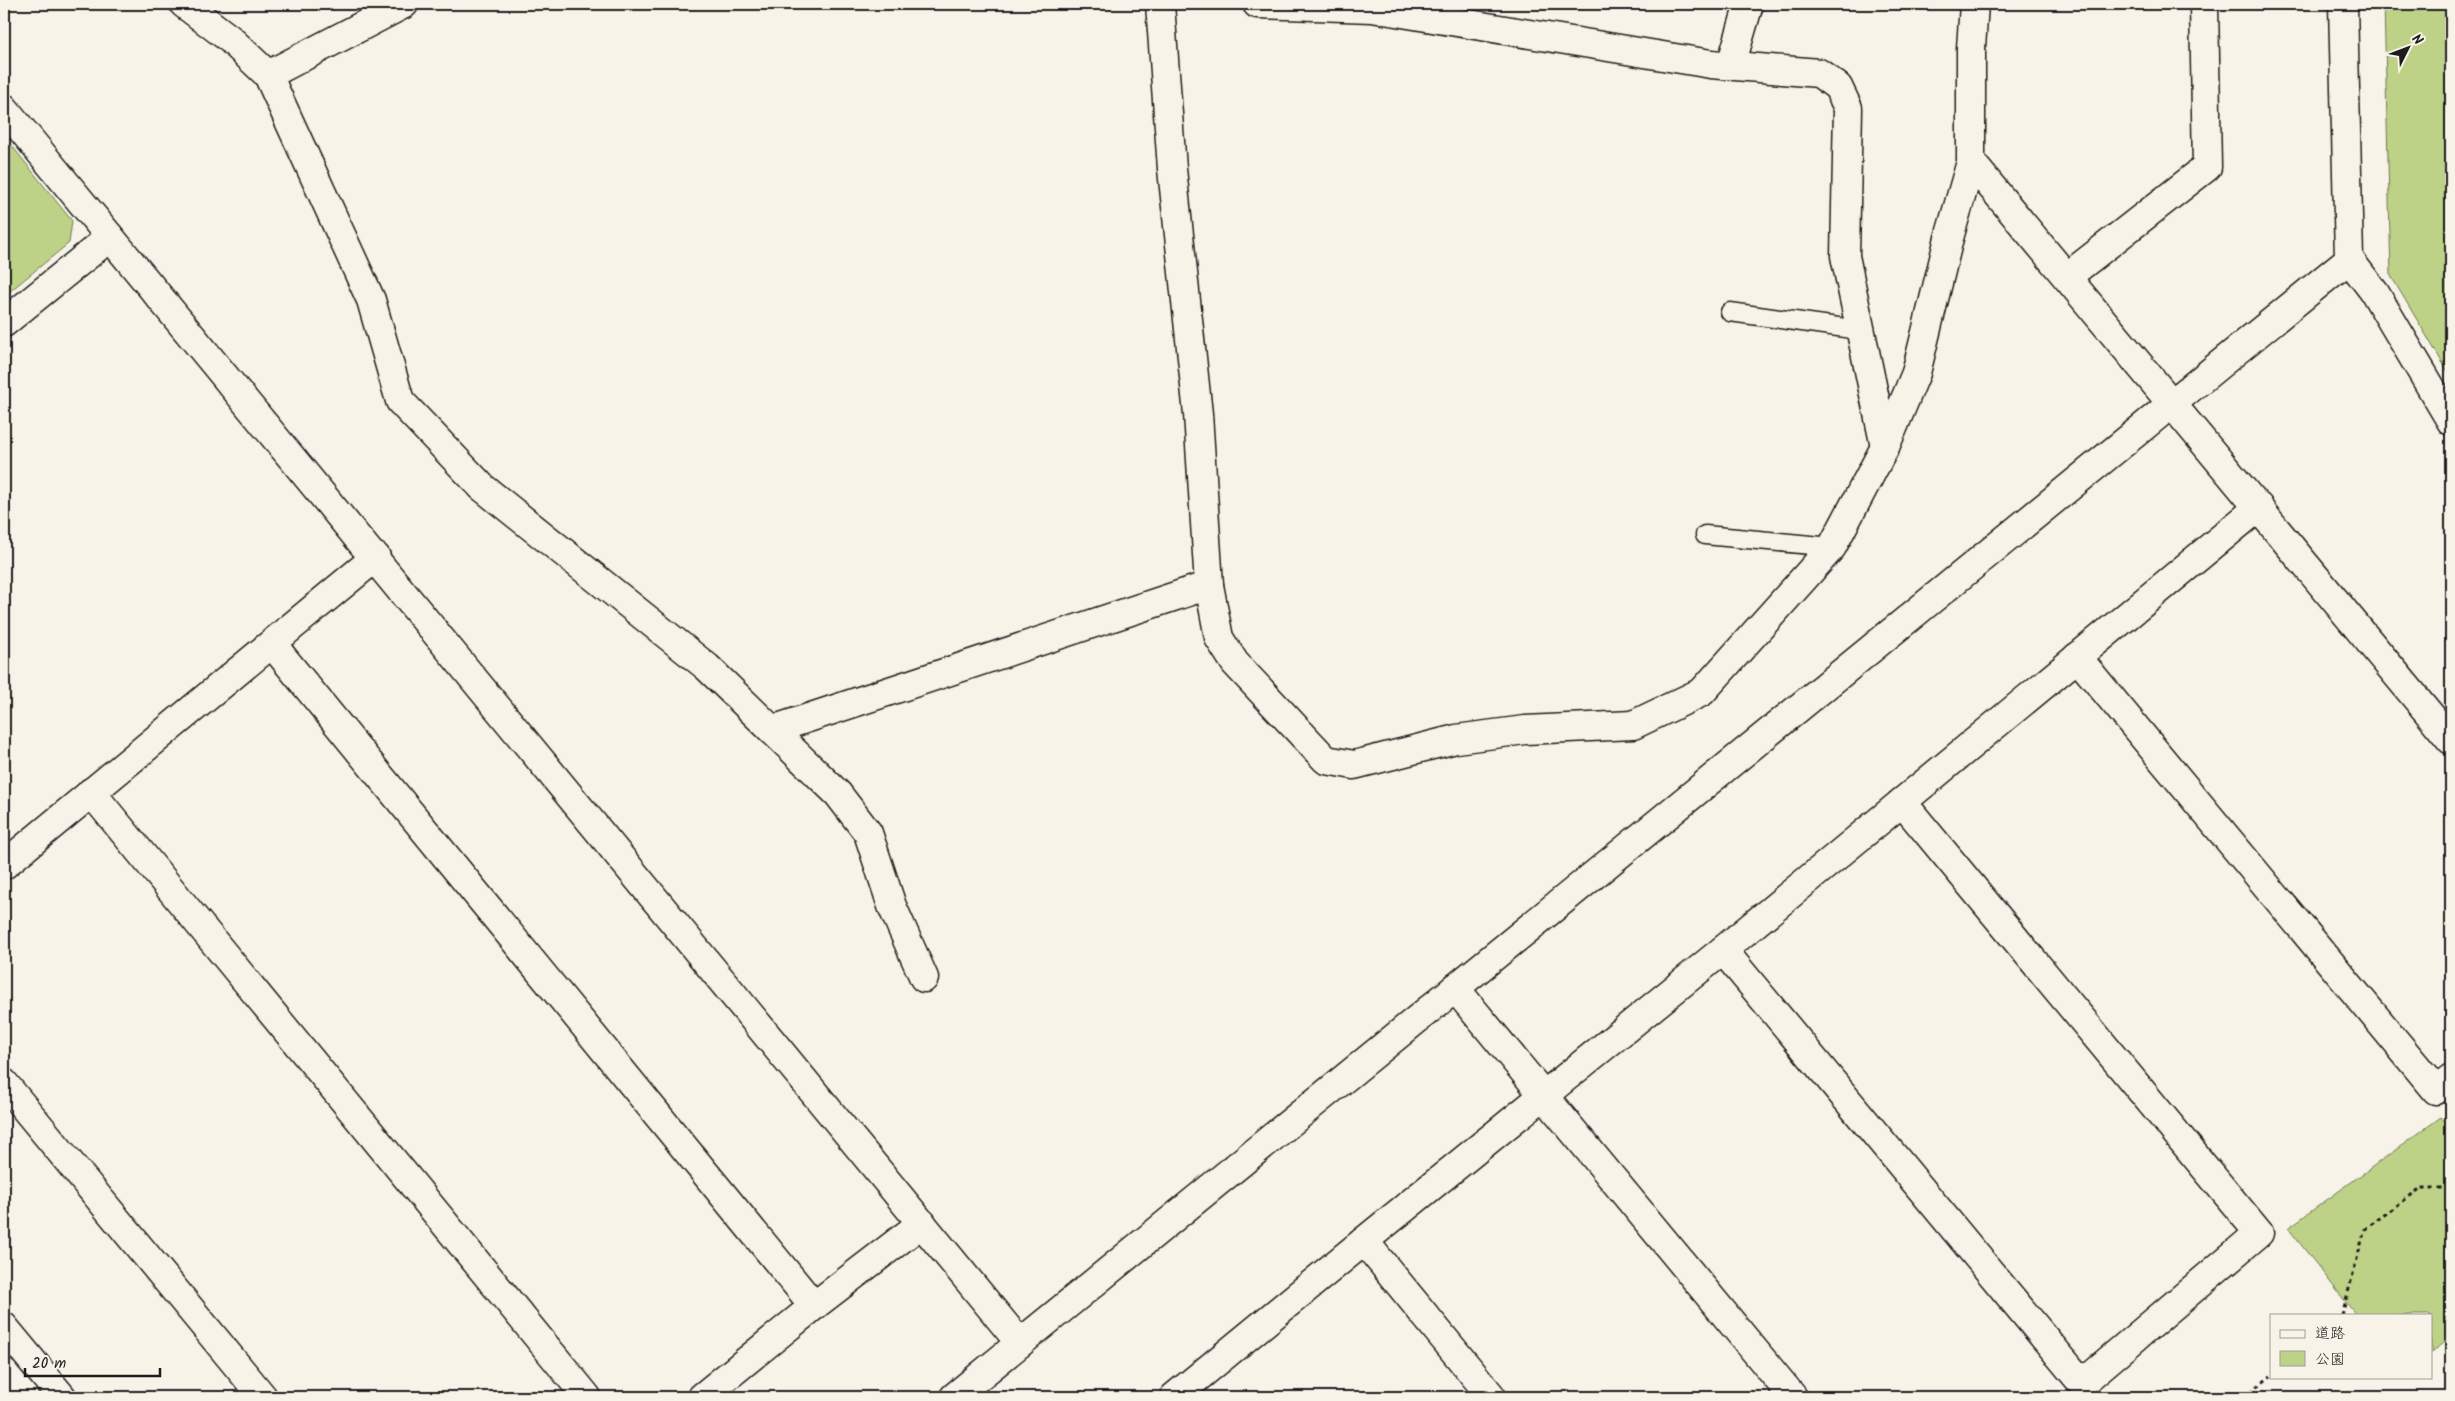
<svg xmlns="http://www.w3.org/2000/svg" width="2455" height="1401" font-family="Kalam,'Klee One',sans-serif">
  <rect width="100%" height="100%" fill="#f7f3e8"/>
  <filter id="ink" filterUnits="userSpaceOnUse"><feTurbulence type="fractalNoise" baseFrequency=".02" numOctaves="2"/><feDisplacementMap in="SourceGraphic" scale="10" xChannelSelector="R" yChannelSelector="G"/><feConvolveMatrix kernelMatrix="1 2 1 2 8 2 1 2 1" color-interpolation-filters="sRGB"/></filter>
  <g filter="url(#ink)">
    <g fill="#bed287" stroke="#6d7752">
      <path d="M 2384,4 L 2451,4 L 2451,377 L 2391,276 Z"/>
      <path d="M 4,136 L 72,221 L 69,243 L 4,296 Z"/>
      <path d="M 2441,1117 L 2451,1129 L 2451,1336 L 2431,1353 L 2431,1315 L 2356,1315 L 2288,1228 Z"/>
    </g>
    <g fill="none" stroke-linecap="round" stroke-linejoin="round">
      <defs>
        <g id="service">
          <path d="M 1730,312 L 1860,330"/>
          <path d="M 1705,535 L 1832,547"/>
        </g>
        <g id="minor">
          <path d="M 184,4 L 230,39 L 268,75 L 371,300 L 400,401 L 482,487 L 707,667 L 838,794 L 868,833 L 892,906 L 924,978"/>
          <path d="M 1160,4 L 1172,169 L 1198,414 L 1209,585 L 1219,638 L 1235,663 L 1326,760 L 1354,765 L 1456,739 L 1525,730 L 1633,725 L 1702,692 L 1832,547 L 1885,447 L 1916,373 L 1949,238 L 1971,162 L 1971,48 L 1974,4"/>
          <path d="M 1257,4 L 1372,8 L 1711,64 L 1819,73 L 1838,87 L 1848,108 L 1845,256 L 1885,447"/>
          <path d="M 1731,65 L 1749,4"/>
          <path d="M 268,75 L 404,4"/>
          <path d="M 4,108 L 1020,1343"/>
          <path d="M 1971,162 L 2451,740"/>
          <path d="M 2349,259 L 2375,293 L 2451,421"/>
          <path d="M 2068,276 L 2207,167 L 2204,4"/>
          <path d="M 4,323 L 110,237"/>
          <path d="M 272,644 L 814,1306"/>
          <path d="M 2077,657 L 2436,1090 L 2451,1078"/>
          <path d="M 772,730 L 1209,585"/>
          <path d="M 91,792 L 587,1397"/>
          <path d="M 4,865 L 376,557"/>
          <path d="M 1723,950 L 2082,1383 L 2259,1233 L 1902,802"/>
          <path d="M 1455,988 L 1793,1397"/>
          <path d="M 4,1083 L 263,1397"/>
          <path d="M 1364,1241 L 1492,1397"/>
          <path d="M 702,1397 L 814,1306 L 922,1223"/>
          <path d="M 1174,1397 L 1364,1241 L 1723,950 L 2259,507"/>
        </g>
        <g id="tertiary">
          <path d="M 4,1327 L 62,1397"/>
          <path d="M 954,1397 L 2349,259 L 2343,4"/>
        </g>
      </defs>
      <use href="#service" stroke="#1c1c1c" stroke-width="21"/>
      <use href="#minor" stroke="#1c1c1c" stroke-width="31"/>
      <use href="#tertiary" stroke="#1c1c1c" stroke-width="31"/>
      <g stroke="#1c1c1c" stroke-width="3" stroke-dasharray="4 4" stroke-linecap="butt">
        <path d="M 2342,1315 L 2365,1229 L 2421,1188 L 2451,1188"/>
        <path d="M 2244,1397 L 2271,1376"/>
      </g>
      <use href="#service" stroke="#f7f3e8" stroke-width="18"/>
      <use href="#minor" stroke="#f7f3e8" stroke-width="28"/>
      <use href="#tertiary" stroke="#f7f3e8" stroke-width="28"/>
    </g>
  </g>
  <rect width="2455" height="1401" fill="none" stroke="#f7f3e8" stroke-width="20"/>
  <rect x="10" y="10" width="2435" height="1381" fill="none" stroke="#1c1c1c" stroke-width="2" filter="url(#ink)"/>
  <rect x="2270" y="1314" width="162" height="65" fill="#f7f3e8" stroke="#9f9d96"/>
  <rect x="2280" y="1330" width="25" height="8" fill="#f7f3e8" stroke="#9f9d96"/>
  <text x="2315" y="1338" font-size="15" fill="#1c1c1c">道路</text>
  <rect x="2280" y="1351" width="25" height="15" fill="#bed287" stroke="#9f9d96"/>
  <text x="2315" y="1364" font-size="15" fill="#1c1c1c">公園</text>
  <g transform="translate(2408 48) rotate(48)" stroke="#f7f3e8" stroke-width="4" paint-order="stroke">
  <path d="M0-4L9 19L0 12L-9 19Z" fill="#1c1c1c"/>
  <text y="-8" font-size="14" font-weight="bold" text-anchor="middle" fill="#1c1c1c">N</text>
  </g>
  <path d="M25 1368v8h135v-8" fill="none" stroke="#1c1c1c" stroke-width="2.5"/>
  <text x="32" y="1368" font-size="15" fill="#1c1c1c" stroke="#f7f3e8" stroke-width="4" paint-order="stroke">20 m</text>
</svg>
